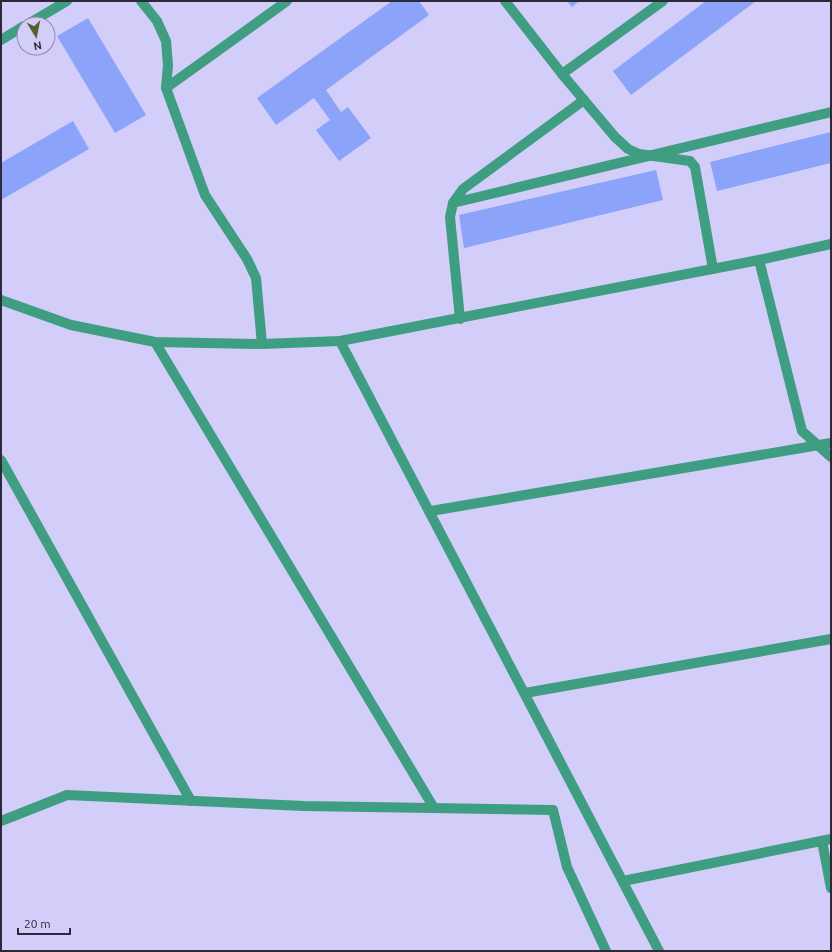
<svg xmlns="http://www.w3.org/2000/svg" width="832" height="952" font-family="Ubuntu,sans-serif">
  <rect width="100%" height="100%" fill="#d3cdfa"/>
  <g fill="#8ba3f8">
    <path d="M 392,1 L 419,1 L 429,15 L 326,90 L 341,112 L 348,107 L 371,138 L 339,161 L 316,130 L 330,120 L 314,98 L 276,125 L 257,98 Z"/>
    <path d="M 567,1 L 579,1 L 572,7 Z"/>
    <path d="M 706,1 L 756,1 L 631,95 L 613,71 Z"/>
    <path d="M 88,18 L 146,115 L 115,133 L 57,36 Z"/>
    <path d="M 73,121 L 89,149 L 1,200 L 1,163 Z"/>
    <path d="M 831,132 L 831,163 L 717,191 L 710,162 Z"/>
    <path d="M 656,170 L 663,200 L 464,248 L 459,215 Z"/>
  </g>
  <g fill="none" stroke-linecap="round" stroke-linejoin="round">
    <g stroke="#3f9d82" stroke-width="10">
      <path d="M 141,1 L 157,21 L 166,41 L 168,65 L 166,88 L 205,195 L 247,259 L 256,278 L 262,344"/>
      <path d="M 505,1 L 562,74 L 615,137 L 628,149 L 639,154 L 690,161 L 695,167 L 713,269"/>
      <path d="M 28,24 L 67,1"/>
      <path d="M 1,40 L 24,26"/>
      <path d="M 562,74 L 663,1"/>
      <path d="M 166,88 L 287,1"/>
      <path d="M 453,203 L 831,112"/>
      <path d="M 759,260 L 802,431 L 831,457"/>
      <path d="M 1,300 L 71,325 L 155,342 L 262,344 L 340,341 L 759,260 L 831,244"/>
      <path d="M 460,319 L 450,217 L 453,203 L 463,189 L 584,100"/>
      <path d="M 340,341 L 659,951"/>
      <path d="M 155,342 L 434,808"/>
      <path d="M 1,460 L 191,801"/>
      <path d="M 431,511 L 831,443"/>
      <path d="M 525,693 L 831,639"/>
      <path d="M 1,821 L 67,795 L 304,806 L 553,810 L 567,867 L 606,951"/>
      <path d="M 822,841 L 831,888"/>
      <path d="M 623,881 L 831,839"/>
    </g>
  </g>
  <rect width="832" height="952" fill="none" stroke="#2c293a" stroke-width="4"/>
  <g transform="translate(36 36) rotate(170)"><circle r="19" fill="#d3cdfa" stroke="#908bad"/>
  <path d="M0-3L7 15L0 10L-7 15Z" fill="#5b5d2a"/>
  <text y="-6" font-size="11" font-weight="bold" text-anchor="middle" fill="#2c293a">N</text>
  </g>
  <path d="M18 928v6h52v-6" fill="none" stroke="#2c293a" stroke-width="2"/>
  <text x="24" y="928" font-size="12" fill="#2c293a" stroke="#d3cdfa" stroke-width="3" paint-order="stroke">20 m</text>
</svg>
